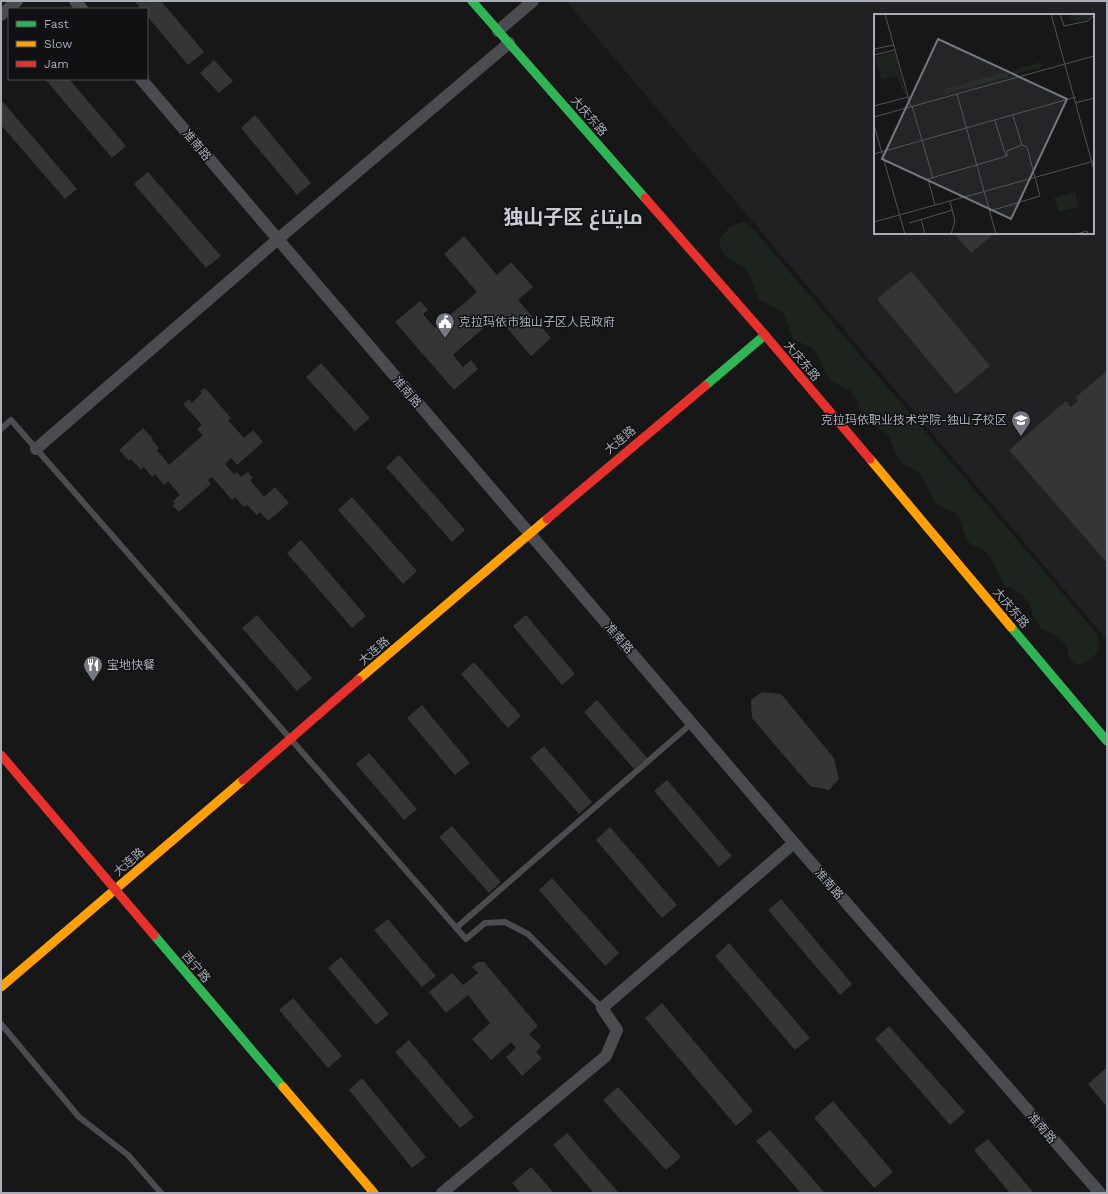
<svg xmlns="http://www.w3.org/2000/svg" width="1108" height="1194" font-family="'Work Sans',Cairo,'Noto Sans SC',sans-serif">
  <rect width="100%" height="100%" fill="#171717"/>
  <path fill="#212123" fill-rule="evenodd" d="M 566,1 L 1107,1 L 1107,640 ZM 875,15 L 1093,15 L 1093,233 L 875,233 Z"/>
  <path fill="#1d241e" d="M 741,222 L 748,223 L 1097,634 C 1102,652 1096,656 1081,665 L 1076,664 L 1069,657 L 1067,648 L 1060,638 L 1041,628 L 1033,615 L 1029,603 L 1022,595 L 1005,585 L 991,558 L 983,550 L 970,544 L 964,534 L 961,521 L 956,514 L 935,503 L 923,478 L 916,470 L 907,467 L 898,460 L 890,437 L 884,431 L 869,424 L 861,415 L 857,399 L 849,390 L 831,381 L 824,370 L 817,354 L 810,347 L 793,339 L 783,312 L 759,299 L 748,272 L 743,266 L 727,258 L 722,251 L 719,242 L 720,238 L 729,228 Z"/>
  <g fill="#353536">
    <path d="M 134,1 L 161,1 L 204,52 L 188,65 L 147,16 L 147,9 L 141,9 Z"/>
    <path d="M 214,60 L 233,81 L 219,93 L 200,73 Z"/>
    <path d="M 45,79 L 69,79 L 126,146 L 112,158 Z"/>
    <path d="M 3,102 L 77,189 L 65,199 L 1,125 L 1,103 Z"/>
    <path d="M 255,115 L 311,183 L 297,195 L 241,128 Z"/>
    <path d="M 148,172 L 221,256 L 206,268 L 134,184 Z"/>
    <path d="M 953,233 L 995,233 L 971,253 Z"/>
    <path d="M 464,236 L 497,275 L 511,262 L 533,287 L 518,300 L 551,338 L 531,356 L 497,316 L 453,355 L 463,367 L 471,360 L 478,369 L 454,390 L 395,322 L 420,301 L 428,310 L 423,314 L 435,328 L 477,292 L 444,254 Z"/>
    <path d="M 911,271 L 990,366 L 956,394 L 877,299 Z"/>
    <path d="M 321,363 L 370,418 L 355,431 L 306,377 Z"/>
    <path d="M 1107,371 L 1107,563 L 1009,450 L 1066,401 L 1071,407 L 1078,401 L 1076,397 Z"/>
    <path d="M 205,388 L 231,418 L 228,420 L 244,438 L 253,430 L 263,442 L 237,465 L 231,458 L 225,464 L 234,474 L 237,472 L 241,477 L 248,472 L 253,478 L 250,480 L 264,497 L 275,487 L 289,503 L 268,521 L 260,512 L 257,515 L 247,505 L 244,507 L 235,497 L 232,500 L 212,477 L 208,480 L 211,484 L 179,512 L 172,505 L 175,504 L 173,501 L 180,495 L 168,481 L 164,485 L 155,474 L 152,477 L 144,467 L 141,470 L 131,459 L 129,461 L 119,450 L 143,428 L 153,439 L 152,440 L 159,448 L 157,450 L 169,465 L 203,435 L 197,429 L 202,425 L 183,404 L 189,399 L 192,403 L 202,393 L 200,391 Z"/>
    <path d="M 399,455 L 465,530 L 452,542 L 386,467 Z"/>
    <path d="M 352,497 L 417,571 L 403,584 L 338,510 Z"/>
    <path d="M 301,540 L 366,616 L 352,628 L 287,553 Z"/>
    <path d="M 257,615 L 312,678 L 297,691 L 242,628 Z"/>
    <path d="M 526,615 L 575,674 L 562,685 L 513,626 Z"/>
    <path d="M 474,662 L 521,716 L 508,728 L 461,674 Z"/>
    <path d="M 762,692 L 781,694 L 834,758 L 839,779 L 829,790 L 810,786 L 752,718 L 751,700 Z"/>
    <path d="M 597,700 L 647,758 L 634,769 L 584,712 Z"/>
    <path d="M 422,705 L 470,763 L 455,775 L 407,718 Z"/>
    <path d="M 544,746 L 592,802 L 579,814 L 530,758 Z"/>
    <path d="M 369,753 L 417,809 L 404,820 L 356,764 Z"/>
    <path d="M 667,780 L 732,856 L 719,867 L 654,791 Z"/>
    <path d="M 452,826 L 501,882 L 489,893 L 439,837 Z"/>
    <path d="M 610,827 L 677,905 L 662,918 L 596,840 Z"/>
    <path d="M 552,878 L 619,953 L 605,966 L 539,890 Z"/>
    <path d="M 781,899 L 852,984 L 840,995 L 768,910 Z"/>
    <path d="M 388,919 L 436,976 L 422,987 L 374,930 Z"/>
    <path d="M 729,943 L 810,1038 L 795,1050 L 715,956 Z"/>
    <path d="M 341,957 L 389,1014 L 376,1025 L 328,968 Z"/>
    <path d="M 478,962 L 484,962 L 538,1026 L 529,1034 L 541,1046 L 536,1052 L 542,1058 L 522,1076 L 506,1057 L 516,1048 L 511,1042 L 491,1060 L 472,1039 L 490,1023 L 468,995 L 446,1013 L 429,992 L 452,973 L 463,985 L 478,973 L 472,967 Z"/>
    <path d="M 293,998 L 342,1056 L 328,1068 L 279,1010 Z"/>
    <path d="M 662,1003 L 753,1111 L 736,1126 L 645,1018 Z"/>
    <path d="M 889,1026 L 965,1112 L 950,1125 L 875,1039 Z"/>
    <path d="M 409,1040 L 474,1117 L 460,1128 L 395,1052 Z"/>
    <path d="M 1107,1067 L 1107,1107 L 1088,1084 Z"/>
    <path d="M 362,1078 L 426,1157 L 412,1168 L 349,1090 Z"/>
    <path d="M 618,1087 L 681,1157 L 666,1170 L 603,1100 Z"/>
    <path d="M 833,1101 L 893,1172 L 874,1188 L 814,1118 Z"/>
    <path d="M 770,1130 L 825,1193 L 801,1193 L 756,1141 Z"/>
    <path d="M 567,1133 L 619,1193 L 594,1193 L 553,1145 Z"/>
    <path d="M 988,1139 L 1034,1193 L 1010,1193 L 974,1150 Z"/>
    <path d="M 531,1167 L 554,1193 L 521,1193 L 512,1183 Z"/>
  </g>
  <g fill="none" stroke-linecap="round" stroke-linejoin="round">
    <g stroke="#4b4c50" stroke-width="6">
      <path d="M 1,429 L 11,420 L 466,939 L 485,923 L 505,922 L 528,934 L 602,1008"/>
      <path d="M 456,928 L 692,723"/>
      <path d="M 1,1024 L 79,1117 L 128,1155 L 161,1193"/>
    </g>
    <g stroke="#4b4c50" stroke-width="12">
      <path d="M 75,1 L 82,9"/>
      <path d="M 1,15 L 17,1"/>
      <path d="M 498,31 L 533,1"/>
      <path d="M 141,79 L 794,843 L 1100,1193"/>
      <path d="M 36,449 L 277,240 L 509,43"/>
      <path d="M 442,1193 L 606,1056 L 617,1030 L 602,1008 L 794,843"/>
    </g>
    <g stroke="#30b455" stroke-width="9">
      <path d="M 472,1 L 645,198"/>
      <path d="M 705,386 L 765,335"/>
      <path d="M 1011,627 L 1107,741"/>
      <path d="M 154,935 L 283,1087"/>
    </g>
    <g stroke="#ff9f0a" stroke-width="9">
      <path d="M 870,459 L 1011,627"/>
      <path d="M 358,680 L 547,519"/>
      <path d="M 1,987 L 243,780"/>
      <path d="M 283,1087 L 374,1193"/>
    </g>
    <g stroke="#e5322d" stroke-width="9">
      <path d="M 645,198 L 765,335 L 870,459"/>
      <path d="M 547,519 L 705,386"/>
      <path d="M 1,755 L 154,935"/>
      <path d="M 243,780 L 358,680"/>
    </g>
  </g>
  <defs>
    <symbol id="civic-pin" viewBox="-11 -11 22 30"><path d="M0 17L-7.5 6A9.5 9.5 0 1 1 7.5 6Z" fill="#757880" stroke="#111113"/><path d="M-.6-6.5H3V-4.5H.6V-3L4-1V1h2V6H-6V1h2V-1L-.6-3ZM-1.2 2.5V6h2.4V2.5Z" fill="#fff"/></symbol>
    <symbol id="university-pin" viewBox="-11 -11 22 30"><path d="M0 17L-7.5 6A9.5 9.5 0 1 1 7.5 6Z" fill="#757880" stroke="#111113"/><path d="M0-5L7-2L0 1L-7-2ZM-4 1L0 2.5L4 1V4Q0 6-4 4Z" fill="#fff"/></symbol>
    <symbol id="restaurant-pin" viewBox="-11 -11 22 30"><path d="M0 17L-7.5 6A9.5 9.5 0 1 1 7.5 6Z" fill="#757880" stroke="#111113"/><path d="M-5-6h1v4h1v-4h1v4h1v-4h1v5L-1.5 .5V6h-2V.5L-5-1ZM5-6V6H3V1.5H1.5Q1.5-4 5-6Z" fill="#fff"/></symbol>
  </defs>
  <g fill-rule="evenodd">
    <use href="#civic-pin" x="434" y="311" width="22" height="30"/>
    <use href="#university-pin" x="1010" y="409" width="22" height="30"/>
    <use href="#restaurant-pin" x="82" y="654" width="22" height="30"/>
  </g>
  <g text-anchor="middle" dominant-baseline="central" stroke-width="3" stroke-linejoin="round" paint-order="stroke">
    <g font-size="12" fill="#a8adb8" stroke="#111113">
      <text transform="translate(589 116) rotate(49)">大庆东路</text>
      <text transform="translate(197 145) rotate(50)">准南路</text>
      <text transform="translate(802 361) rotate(50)">大庆东路</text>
      <text transform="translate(407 392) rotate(49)">准南路</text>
      <text transform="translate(620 440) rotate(-40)">大连路</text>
      <text transform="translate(1011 608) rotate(50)">大庆东路</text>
      <text transform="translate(619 638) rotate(49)">准南路</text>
      <text transform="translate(374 651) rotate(-41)">大连路</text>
      <text transform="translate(129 862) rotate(-41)">大连路</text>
      <text transform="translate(829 884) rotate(49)">准南路</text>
      <text transform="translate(196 967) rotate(49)">西宁路</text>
      <text transform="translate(1042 1128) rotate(49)">准南路</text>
    </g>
    <g font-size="12" fill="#a8adb8" stroke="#111113" text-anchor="start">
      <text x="459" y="322">克拉玛依市独山子区人民政府</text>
      <text x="1007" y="420" text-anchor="end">克拉玛依职业技术学院-独山子校区</text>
      <text x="107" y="665">宝地快餐</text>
    </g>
    <g font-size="20" font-weight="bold" fill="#c9ccd4" stroke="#111113">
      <text x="573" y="217">独山子区 مايتاغ</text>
    </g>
  </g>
  <g transform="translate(874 14)">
    <rect width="220" height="220" fill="#171717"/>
    <path d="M 194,0 L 219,0 L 214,6 L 207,8 L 198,6 ZM 21,38 L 32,80 L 31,81 L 23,62 L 9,65 L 10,75 L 1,43 ZM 167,48 L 168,52 L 165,54 L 138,61 L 138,57 ZM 132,58 L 135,62 L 129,64 L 73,79 L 70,78 L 70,75 ZM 201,178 L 205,193 L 185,198 L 180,184 Z" fill="#1d241e"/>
    <path fill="none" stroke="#515357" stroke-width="1" d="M 11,0 L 37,93M 177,0 L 220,156M 186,0 L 190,12 L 214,7 L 220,1M 0,35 L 20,31M 0,41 L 21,36M 83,80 L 122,220M 201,89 L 220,84M 0,92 L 34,83M 38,92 L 59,164M 0,103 L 220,42M 121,107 L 132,142M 0,111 L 31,220M 0,140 L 202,83M 76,187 L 81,207 L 77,220M 61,191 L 54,165 L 133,142 L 133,137 L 148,131M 116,197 L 166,182 L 153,133 L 148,131 L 139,102M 47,205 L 51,220M 0,208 L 220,147M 35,209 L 79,196M 202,220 L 213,217 L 214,220"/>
    <path fill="#757880" fill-opacity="0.15" stroke="#757880" stroke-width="2" d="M 64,25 L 193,85 L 137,205 L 8,145 Z"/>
    <rect width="220" height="220" fill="none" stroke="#a8adb8" stroke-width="2"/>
  </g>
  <rect width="1108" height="1194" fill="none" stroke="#a8adb8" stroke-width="4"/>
  <rect x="8" y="8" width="140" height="72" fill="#111113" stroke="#4d4f55"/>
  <rect x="16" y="21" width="20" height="6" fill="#30b455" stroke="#4d4f55"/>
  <text x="44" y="28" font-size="12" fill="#a8adb8">Fast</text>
  <rect x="16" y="41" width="20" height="6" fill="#ff9f0a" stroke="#4d4f55"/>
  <text x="44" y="48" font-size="12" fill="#a8adb8">Slow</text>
  <rect x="16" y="61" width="20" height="6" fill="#e5322d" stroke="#4d4f55"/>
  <text x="44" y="68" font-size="12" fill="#a8adb8">Jam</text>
</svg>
